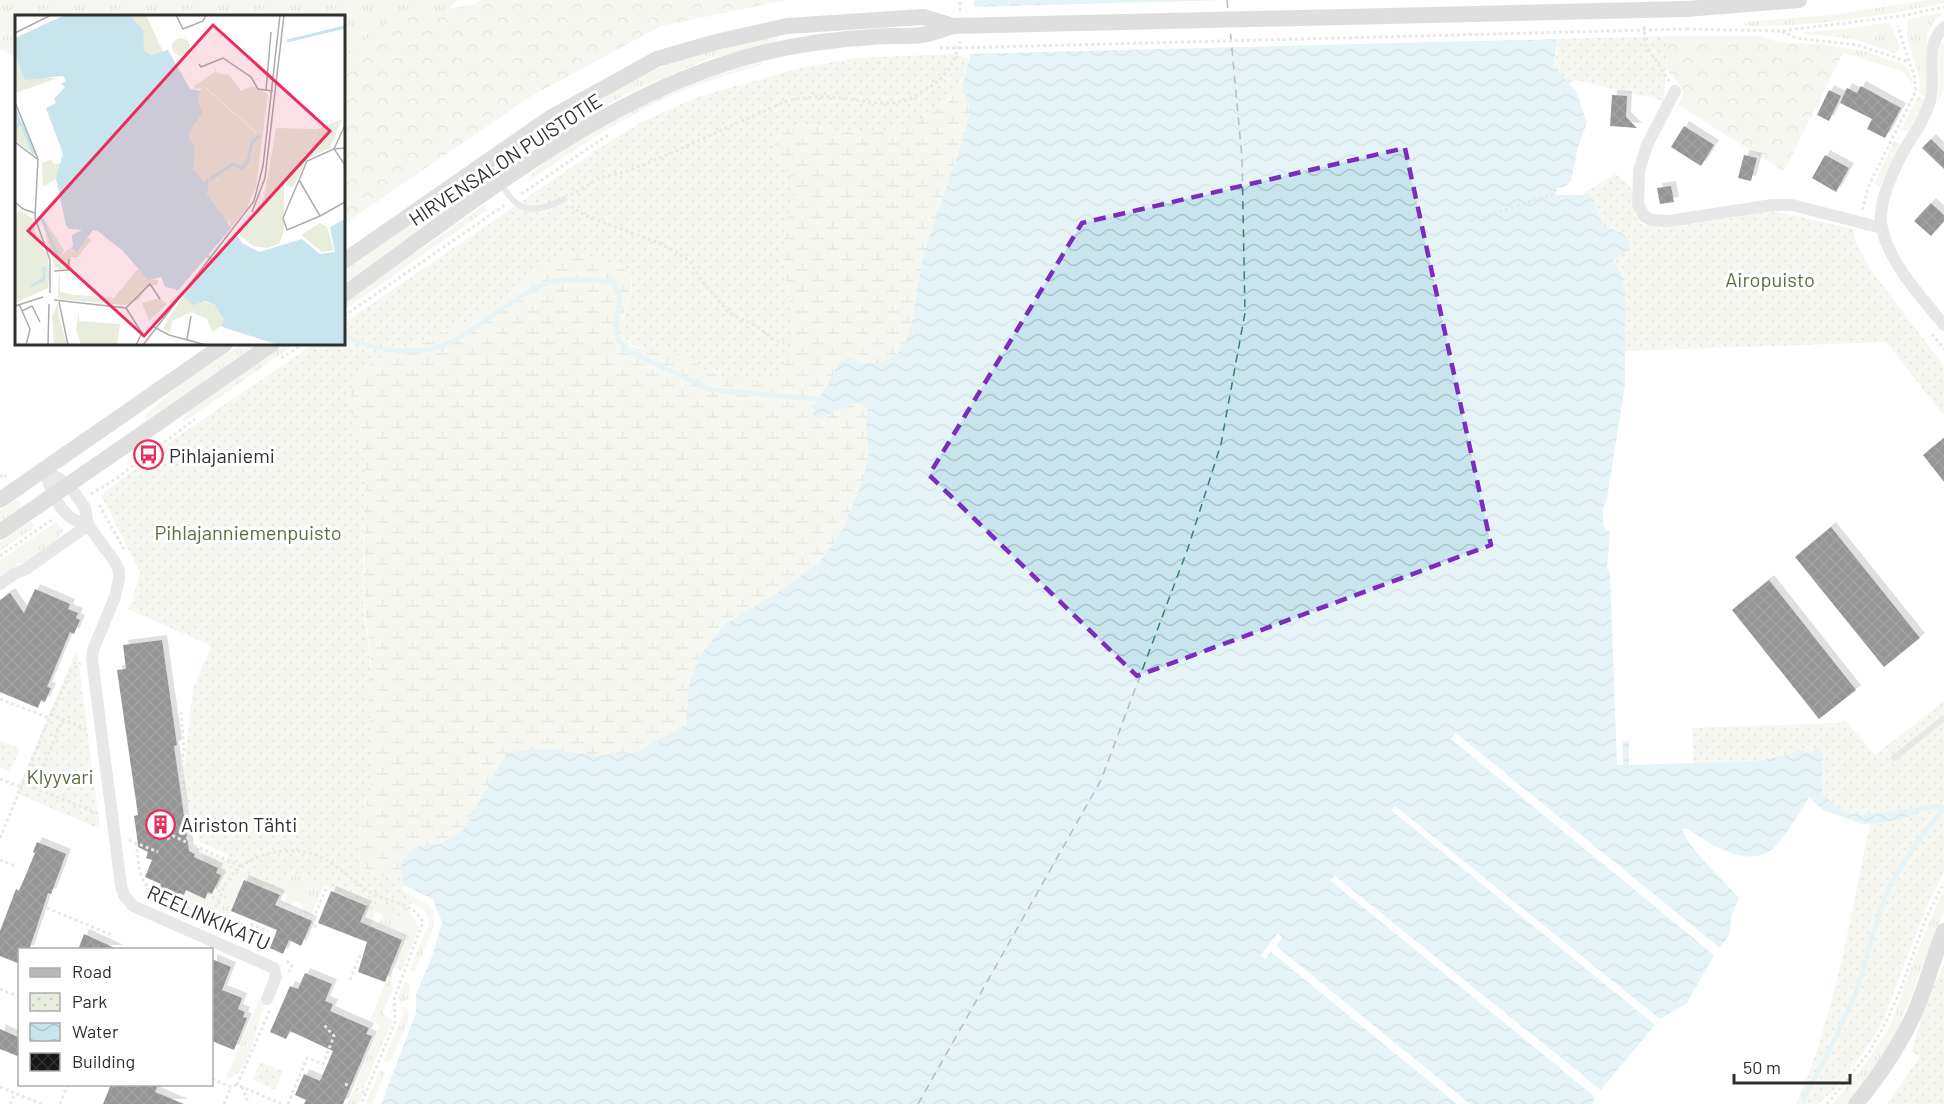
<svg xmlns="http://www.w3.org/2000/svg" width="1944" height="1104" font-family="Barlow,sans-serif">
  <defs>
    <pattern id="grass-tufts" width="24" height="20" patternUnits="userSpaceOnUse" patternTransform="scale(1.5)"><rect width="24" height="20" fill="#e8eddd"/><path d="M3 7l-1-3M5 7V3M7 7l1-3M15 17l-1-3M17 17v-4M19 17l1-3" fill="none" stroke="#c7ccbe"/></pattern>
    <pattern id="forest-crowns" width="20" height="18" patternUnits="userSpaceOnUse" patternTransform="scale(1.5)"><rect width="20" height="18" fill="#e8eddd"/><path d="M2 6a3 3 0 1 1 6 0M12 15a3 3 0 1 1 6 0" fill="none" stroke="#c7ccbe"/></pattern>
    <pattern id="wetland-marsh" width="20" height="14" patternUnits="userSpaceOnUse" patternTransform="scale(1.5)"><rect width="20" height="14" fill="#e8eddd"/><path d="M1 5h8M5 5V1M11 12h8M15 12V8" fill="none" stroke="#c7ccbe"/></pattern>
    <pattern id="park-dots" width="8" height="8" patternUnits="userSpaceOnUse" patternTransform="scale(1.5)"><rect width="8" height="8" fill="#e8eddd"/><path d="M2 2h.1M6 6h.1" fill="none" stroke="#c7ccbe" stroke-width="1.8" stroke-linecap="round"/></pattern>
    <pattern id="water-waves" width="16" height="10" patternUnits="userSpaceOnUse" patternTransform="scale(1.5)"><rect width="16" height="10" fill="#c8e5ed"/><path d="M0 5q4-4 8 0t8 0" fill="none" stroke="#acc5cc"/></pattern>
    <pattern id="building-cross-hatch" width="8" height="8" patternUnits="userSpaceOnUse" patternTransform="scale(1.5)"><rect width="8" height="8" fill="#161616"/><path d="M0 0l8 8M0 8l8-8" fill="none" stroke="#303030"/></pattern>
    <filter id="shadow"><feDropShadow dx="5" dy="-5" stdDeviation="0" flood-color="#0004"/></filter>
  </defs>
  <rect width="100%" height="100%" fill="#fff"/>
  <g fill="url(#grass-tufts)">
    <path d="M 0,0 L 458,0 L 448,9 L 390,20 L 344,59 L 344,16 L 202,16 L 200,14 L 194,16 L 16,16 L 16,57 L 0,49 Z"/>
    <path d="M 1928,0 L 1944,0 L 1944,3 C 1878,17 1811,27 1744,26 L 1744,22 L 1830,15 Z"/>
    <path d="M 1944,12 L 1934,21 L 1927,34 L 1925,96 L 1919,94 L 1920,80 L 1907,36 L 1908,19 Z"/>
    <path d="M 1890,22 L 1900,48 L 1894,53 L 1857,40 L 1832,36 L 1805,34 L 1803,32 L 1846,29 Z"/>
    <path d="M 776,34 L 778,41 L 706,60 L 629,93 L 587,115 L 585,112 C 646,64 703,52 776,34 Z"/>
    <path d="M 1815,43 L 1864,51 L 1902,64 C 1909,67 1911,76 1913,84 L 1902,71 L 1814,44 Z"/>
    <path d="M 1941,43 L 1944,43 L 1944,88 L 1936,108 C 1943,87 1935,64 1941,43 Z"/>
    <path d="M 762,62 L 762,65 C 737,72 712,79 687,89 C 630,112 578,147 528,182 C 532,169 549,160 561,152 C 624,109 688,81 762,62 Z"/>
    <path d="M 1918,96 L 1925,100 L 1920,112 L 1907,132 L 1901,129 Z"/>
    <path d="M 1894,141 L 1900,144 L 1880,186 L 1874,184 Z"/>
    <path d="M 467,193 L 469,194 L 465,198 L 344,283 L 344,271 L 449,197 Z"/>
    <path d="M 484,205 L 487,210 L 344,310 L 344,303 Z"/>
    <path d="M 241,344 L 257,344 L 147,420 L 144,416 L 181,384 Z"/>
    <path d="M 286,344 L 295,344 L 184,422 L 182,420 L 190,410 Z"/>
    <path d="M 17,499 L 22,508 L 0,523 L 0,511 Z"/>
    <path d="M 31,521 L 34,526 L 32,529 L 0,551 L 0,543 Z"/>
    <path d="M 56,522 L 63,530 C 51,551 19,563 0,576 L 0,560 Z"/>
    <path d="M 201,850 L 227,861 L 205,912 L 189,905 L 190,902 L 184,899 L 182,903 L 174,899 L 175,896 L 177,897 L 179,893 L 184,895 L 186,890 L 204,898 L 208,892 L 213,894 L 220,875 L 216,873 L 218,868 L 203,861 L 205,854 L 200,852 Z"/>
    <path d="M 291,853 L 411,911 L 410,913 L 419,928 L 401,971 L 392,967 L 405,937 L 400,932 L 379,923 L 382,915 L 376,912 L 364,941 L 350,936 L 361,911 L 366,905 L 324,885 L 311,916 L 301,911 L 303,905 L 294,901 L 290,906 L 285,905 L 287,895 L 265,885 L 263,888 L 242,879 L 239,885 L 242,886 L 229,916 L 247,924 L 242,936 L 219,926 C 220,912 227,883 238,873 C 244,868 281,857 291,853 Z"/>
    <path d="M 1944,888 L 1944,912 L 1898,1029 L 1881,1058 L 1846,1104 L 1832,1104 L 1860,1072 L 1891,1024 L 1915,957 Z"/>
    <path d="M 402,891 L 429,905 L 433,910 L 434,925 L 415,971 L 410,970 L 410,968 L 429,924 C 430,903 401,900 385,895 Z"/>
    <path d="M 166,899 L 204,914 L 202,919 L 165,903 Z"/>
    <path d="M 391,970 L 393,972 L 391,984 L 393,989 L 383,1012 L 386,1016 L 392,1020 L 392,1022 L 363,1089 L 355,1086 L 380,1025 L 370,1020 Z"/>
    <path d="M 404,982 L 410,983 L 408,999 L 400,1003 L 399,995 Z"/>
    <path d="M 259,1000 L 265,1003 C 259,1019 249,1063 238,1073 C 235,1076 229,1078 225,1080 Z"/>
    <path d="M 402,1007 L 406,1007 L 408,1011 L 409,1018 L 392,1059 L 385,1063 L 384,1060 L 403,1014 Z"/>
    <path d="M 380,1070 L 385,1073 L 372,1104 L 366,1103 Z"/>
    <path d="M 354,1089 L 362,1094 L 358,1104 L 347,1104 Z"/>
  </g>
  <g fill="url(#forest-crowns)">
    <path d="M 480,0 L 787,0 L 661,26 L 530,97 L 344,224 L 344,59 L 390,20 L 475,4 Z"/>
    <path d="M 1667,36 L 1761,36 L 1780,43 L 1814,44 L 1843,53 L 1784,171 L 1678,105 L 1684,92 L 1676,80 L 1666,69 Z"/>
  </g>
  <path fill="url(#wetland-marsh)" d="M 978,73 L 1027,156 L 769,690 L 402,878 C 320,884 379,797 374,756 C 372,734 368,713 368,691 C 368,682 370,673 371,664 C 371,642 365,621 364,600 C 363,585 364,570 364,556 C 364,525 364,495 364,464 C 364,440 343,407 353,385 C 368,352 411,349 440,335 C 462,325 485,312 505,298 C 523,285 542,263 562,255 C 574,251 587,256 598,260 C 607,262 617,264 624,269 C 647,286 607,321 630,344 C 640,353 654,347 666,349 C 677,351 686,359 696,361 C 723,367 750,371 776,375 C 810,345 784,291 783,253 C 783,238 786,222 790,207 C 792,203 795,199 796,195 C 799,176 772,165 774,146 C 776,137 783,130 792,127 C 802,123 813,127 823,126 C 835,126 848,123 860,121 C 887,117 914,112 941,108 L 950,100 L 965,74 Z"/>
  <g fill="url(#park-dots)">
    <path d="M 1667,36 L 1664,101 L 1576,80 L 1569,84 L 1553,66 L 1557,53 L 1557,39 Z"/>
    <path d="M 954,54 L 970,59 C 956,99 937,119 895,128 C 882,131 868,134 855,133 C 832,130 800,115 780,134 C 761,152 791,168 795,185 C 799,197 788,212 786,224 C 784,232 784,242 783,251 C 783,286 800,319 790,354 C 787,363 783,371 775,376 C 760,386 725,380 709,372 C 699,367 690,358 679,353 C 654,343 642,359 622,334 C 621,318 634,292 632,280 C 629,269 617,265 607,262 C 595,259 580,251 567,254 C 549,257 520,287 504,299 C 484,313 462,324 440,335 C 411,350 365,352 352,387 C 344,408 364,440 364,463 C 365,508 362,552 363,597 C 364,618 369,639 370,661 C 371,671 368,682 368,693 C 368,711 371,729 373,747 C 374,755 376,763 375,770 C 370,810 326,884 402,878 L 404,885 L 403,891 L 415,897 L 402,917 L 289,870 L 280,891 L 238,873 L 215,924 L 202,919 L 229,855 L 200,842 L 182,785 L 193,689 L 211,646 L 128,609 L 133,599 L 140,572 L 101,495 L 171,441 L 314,344 L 344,344 L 344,323 L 595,151 L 640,123 L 697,97 L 796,69 L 855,58 Z"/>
    <path d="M 1616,174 L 1632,188 L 1635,214 L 1642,225 L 1680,226 L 1773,211 L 1853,229 L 1856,242 L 1868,266 L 1944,366 L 1944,416 L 1886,342 L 1625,351 L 1625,295 L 1621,273 L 1611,260 L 1619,255 L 1620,231 L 1603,225 L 1592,198 L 1589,195 L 1583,195 L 1584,192 Z"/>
    <path d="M 77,649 L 100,829 L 16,793 Z"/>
    <path d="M 1944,701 L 1944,872 L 1926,908 L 1882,1023 L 1862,1055 L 1836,1088 L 1818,1104 L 1796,1104 C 1835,1016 1850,918 1870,824 L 1916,815 L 1911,808 C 1897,810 1862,817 1849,813 C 1839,809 1829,800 1822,793 L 1823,752 L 1813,753 L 1799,750 L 1783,756 L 1757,761 L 1693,763 L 1692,728 L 1840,723 L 1845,720 L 1875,755 Z"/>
    <path d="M 0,740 L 20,749 L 10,772 L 0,767 Z"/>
    <path d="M 1944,964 L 1944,1104 L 1887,1104 L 1920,1057 L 1912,1052 L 1926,1002 Z"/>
    <path d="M 260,1062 L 283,1071 L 275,1090 L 253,1080 Z"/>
  </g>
  <path fill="url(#water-waves)" d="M 974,0 L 1555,0 C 1556,23 1559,44 1553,66 L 1576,91 L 1587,123 L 1578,147 L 1571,181 L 1564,187 L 1557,188 L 1556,195 L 1589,195 L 1592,198 L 1603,225 C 1615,231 1626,231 1630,245 L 1628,250 L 1612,260 L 1621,273 L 1625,295 L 1625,384 L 1607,499 C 1601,509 1603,517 1604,528 L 1610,532 L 1607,569 L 1610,572 L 1617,765 L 1623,765 L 1623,741 L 1629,741 L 1629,765 L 1757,761 L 1783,756 L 1799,750 L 1813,753 L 1815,749 L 1818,748 L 1823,752 L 1822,793 C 1829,800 1839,809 1849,813 C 1862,817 1897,810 1911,808 L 1916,810 L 1916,815 L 1881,823 L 1863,824 L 1823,810 L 1809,797 C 1802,809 1781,844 1771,850 C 1743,869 1709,842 1686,828 L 1682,829 C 1687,848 1725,881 1739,898 L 1731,916 L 1730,934 L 1714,955 L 1687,1003 L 1660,1019 L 1595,1097 L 1592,1104 L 381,1104 L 416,1012 L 416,994 L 432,956 L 442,922 L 432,899 L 404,885 L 402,878 L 401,862 L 416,847 L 440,844 L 462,831 L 508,752 L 553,749 L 596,756 L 637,752 L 686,725 L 689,685 L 700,656 L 725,624 L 771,597 L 819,563 L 843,529 L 865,475 L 869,451 L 866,424 L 868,409 L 863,404 L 854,403 L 818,419 L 813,416 L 813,407 L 826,388 L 836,368 L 841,362 L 849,358 L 863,363 L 880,363 L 890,359 L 901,350 L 907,339 L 912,324 L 923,256 L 966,131 L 970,109 L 963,87 L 965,74 L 970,59 Z"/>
  <g fill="#fff">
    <path d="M 1229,0 L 1558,0 L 1560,39 L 967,54 L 970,7 Z"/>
    <path d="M 1456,733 L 1720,948 L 1714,955 L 1451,739 Z"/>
    <path d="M 1395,806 L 1660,1019 L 1655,1025 L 1391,810 Z"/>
    <path d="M 1335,876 L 1601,1090 L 1595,1097 L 1330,880 Z"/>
    <path d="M 404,885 L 432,899 L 442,922 L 432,956 L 416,994 L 416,1012 L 381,1104 L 378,1104 L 413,1012 L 413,993 L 429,955 L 438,922 L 429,902 L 403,888 Z"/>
    <path d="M 1278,933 L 1282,938 L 1276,946 L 1470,1104 L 1457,1104 L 1271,952 L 1265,959 L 1260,956 Z"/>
  </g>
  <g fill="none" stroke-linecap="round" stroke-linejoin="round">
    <g stroke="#c8e5ed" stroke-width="4.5">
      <path d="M 345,336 C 371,350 410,356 438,347 C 465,338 489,316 513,302 C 523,296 534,287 545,284 C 567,277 590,280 613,282 L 620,298 L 616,324 L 618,340 L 628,351 L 711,390 L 817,399"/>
      <path d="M 1916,810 L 1938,806 L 1944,808"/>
      <path d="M 1804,1101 L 1803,1099 L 1822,1065 L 1854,998 L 1882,905 L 1890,885 L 1917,842 L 1944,808"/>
    </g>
    <g stroke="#387b8e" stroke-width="1.5" stroke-dasharray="8 6" stroke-linecap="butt">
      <path d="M 1227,0 L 1228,11"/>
      <path d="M 918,1104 L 1101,780 L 1188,548 L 1221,444 L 1245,313 L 1242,158 L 1230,28"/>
    </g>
  </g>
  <g fill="url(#building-cross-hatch)" filter="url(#shadow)">
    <path d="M 1861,86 L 1901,108 L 1885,138 L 1867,129 L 1872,119 L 1840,103 L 1847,88 L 1857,93 Z"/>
    <path d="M 1829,90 L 1841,96 L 1829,121 L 1817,115 Z"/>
    <path d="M 1612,95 L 1627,96 L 1626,117 L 1637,128 L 1610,126 Z"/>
    <path d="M 1684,126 L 1714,145 L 1701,166 L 1671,147 Z"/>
    <path d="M 1931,139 L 1944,152 L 1944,169 L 1922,148 Z"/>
    <path d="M 1744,155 L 1757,158 L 1751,181 L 1738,178 Z"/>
    <path d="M 1825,155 L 1849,168 L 1836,192 L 1812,178 Z"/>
    <path d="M 1671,186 L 1674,202 L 1660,204 L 1657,188 Z"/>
    <path d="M 1931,203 L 1944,215 L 1944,221 L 1931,236 L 1914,221 Z"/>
    <path d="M 1944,438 L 1944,482 L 1923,455 Z"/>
    <path d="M 1831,527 L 1920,638 L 1884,667 L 1795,557 Z"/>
    <path d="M 1769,580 L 1856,690 L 1819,719 L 1732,610 Z"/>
    <path d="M 35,589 L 70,604 L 68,609 L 78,613 L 76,618 L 80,620 L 74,634 L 70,632 L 47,687 L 51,688 L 45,702 L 41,700 L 38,708 L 0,692 L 0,600 L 10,593 L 24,613 Z"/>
    <path d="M 162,640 L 177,745 L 174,746 L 189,851 L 195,854 L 194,857 L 218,868 L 216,873 L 221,875 L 212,894 L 208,892 L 205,899 L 186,890 L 184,895 L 179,893 L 177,897 L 159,889 L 161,884 L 145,877 L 152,860 L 146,858 L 148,852 L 138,847 L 138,844 L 134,816 L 138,815 L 117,670 L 126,669 L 123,645 Z"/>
    <path d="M 37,842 L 66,854 L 51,894 L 48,893 L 29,950 L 20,950 L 20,964 L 0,956 L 0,931 L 16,889 L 19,891 L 35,853 L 33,852 Z"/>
    <path d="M 244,880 L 280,895 L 275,905 L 312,921 L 301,946 L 289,940 L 283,954 L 270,948 L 277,930 L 231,911 Z"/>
    <path d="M 331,891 L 367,906 L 360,922 L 402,940 L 385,982 L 358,972 L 367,942 L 318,923 Z"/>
    <path d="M 84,934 L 119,950 L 78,950 Z"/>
    <path d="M 212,959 L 231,967 L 222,990 L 242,998 L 238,1009 L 245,1012 L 243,1017 L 247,1018 L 234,1050 L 212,1041 Z"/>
    <path d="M 305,973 L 332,984 L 325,1001 L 333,1004 L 330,1011 L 369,1028 L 366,1034 L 372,1036 L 343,1104 L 304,1104 L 306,1100 L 295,1095 L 304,1074 L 320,1081 L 333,1051 L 290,1031 L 286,1039 L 270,1032 L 290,986 L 298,989 Z"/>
    <path d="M 0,1029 L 20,1038 L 20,1057 L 0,1049 Z"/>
    <path d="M 111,1084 L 158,1084 L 155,1092 L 184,1104 L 103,1104 Z"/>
  </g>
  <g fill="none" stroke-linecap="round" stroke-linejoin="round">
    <g stroke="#ccc" stroke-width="3" stroke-dasharray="3 3" stroke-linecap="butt">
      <path d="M 960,11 L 960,1"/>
      <path d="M 1644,26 L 1645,44 L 1669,81"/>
      <path d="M 1687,29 L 1780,31 L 1902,16 L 1944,7"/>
      <path d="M 1782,31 L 1796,38 L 1857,45 L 1909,62"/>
      <path d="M 940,48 L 953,48"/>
      <path d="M 521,194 L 608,135"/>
      <path d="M 571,195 L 600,178 L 628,171 L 669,154 L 784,102 C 799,98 814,96 829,97 C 856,98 881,108 907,100 C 914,98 921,92 927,89 C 946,77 955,63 960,41"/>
      <path d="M 571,206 L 584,215 L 661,244 L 678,253 L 690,262 L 703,282 L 729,313 L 756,326 L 775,340 L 784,343"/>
      <path d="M 1862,210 L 1869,185 L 1916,91 L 1914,74 L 1909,62 L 1898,26"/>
      <path d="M 1471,221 L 1556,193"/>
      <path d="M 344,316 L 506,204"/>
      <path d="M 1932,334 L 1944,349"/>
      <path d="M 281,358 L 303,344"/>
      <path d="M 0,477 L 4,474 L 7,478"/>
      <path d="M 91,494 L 117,478 L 195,419"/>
      <path d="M 99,505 L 124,549"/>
      <path d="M 0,556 L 53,519"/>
      <path d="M 0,699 L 49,718"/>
      <path d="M 181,712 L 184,749 L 182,759 L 182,783 L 190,831 L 186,842"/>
      <path d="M 51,714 L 88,730"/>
      <path d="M 0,779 L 21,787"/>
      <path d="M 23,783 L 99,814"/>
      <path d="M 34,788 L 63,719"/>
      <path d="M 0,838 L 51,714 L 71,671 L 81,663"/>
      <path d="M 167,839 L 173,836 L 241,866"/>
      <path d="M 129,840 L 158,852"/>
      <path d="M 136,843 C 138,855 138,869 143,880 C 150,896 195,909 212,916"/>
      <path d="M 0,860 L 15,866"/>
      <path d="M 157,903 L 162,891"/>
      <path d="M 280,904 L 313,919 L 316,929"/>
      <path d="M 47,908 L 114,936"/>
      <path d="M 313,919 L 326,889"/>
      <path d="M 209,924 C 216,909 221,887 233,874 C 251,852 294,845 319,856 C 338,865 352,880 368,891 C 387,904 412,900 423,922 L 394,999 L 395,1022 L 361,1104"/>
      <path d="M 243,940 L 250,924 L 268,931"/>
      <path d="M 287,961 L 292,965 L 289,972"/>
      <path d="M 350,980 L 360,955"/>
      <path d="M 0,989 L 20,997"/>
      <path d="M 212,1079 L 231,1087 L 237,1085 L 242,1087 L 282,1104"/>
      <path d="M 345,1084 L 366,1093"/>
      <path d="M 237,1085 L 270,1010"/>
      <path d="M 0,1087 L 42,1104"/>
      <path d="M 242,1087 L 249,1104"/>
      <path d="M 10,1104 L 15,1093"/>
      <path d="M 60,1104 L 68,1084"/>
      <path d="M 224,1104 L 231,1087"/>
      <path d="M 288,1104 L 307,1058 L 323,1064 L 334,1036 L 324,1025"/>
      <path d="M 1827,1104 L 1870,1051 L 1887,1020 L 1900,991 L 1926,918 L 1944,883"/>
    </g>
    <g stroke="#ccc" stroke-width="6">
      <path d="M 487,163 C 512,198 516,224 564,199"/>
      <path d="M 1894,758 L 1944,718"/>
    </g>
    <g stroke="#ccc" stroke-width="12">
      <path d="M 1944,27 C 1923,47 1937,76 1930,101 C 1924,124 1907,141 1898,162 C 1889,181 1877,208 1882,229 C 1891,266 1921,296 1944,325"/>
      <path d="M 1675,91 L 1647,145 L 1639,171 L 1638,204 L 1644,216 L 1651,220 L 1669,221 L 1772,205 L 1792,205 L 1882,228"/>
      <path d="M 44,470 L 69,485 L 85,508 L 88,525 L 115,562 L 119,571 L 119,579 L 115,597 L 93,650 L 92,659 L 121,886 L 124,895 L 133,906 L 274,968 L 276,977 L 267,999"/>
      <path d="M 44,470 C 50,486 56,506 70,517 C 75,521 83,523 88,525"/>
      <path d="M 0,584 L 14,574 L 26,569 L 88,525"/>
    </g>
    <g stroke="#b9b9b9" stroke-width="16">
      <path d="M 1686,9 L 1799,0"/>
      <path d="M 344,261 L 550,118 L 657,59 L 716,42 L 787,26 L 923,17 L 953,26"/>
      <path d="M 344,294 C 461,211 587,108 724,64 C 772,48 822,40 872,37 C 889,35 906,37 922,35 C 932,34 943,29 953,26"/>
      <path d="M 0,500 L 225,344"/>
      <path d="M 0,532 L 272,344"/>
      <path d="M 1856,1104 C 1879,1076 1899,1047 1914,1014 C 1926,987 1933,959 1944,931"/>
    </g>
    <path stroke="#ccc" stroke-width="3" stroke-dasharray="3 3" stroke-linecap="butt" d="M 953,48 L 1687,29"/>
    <path stroke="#b9b9b9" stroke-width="16" d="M 953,26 L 1686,9"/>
  </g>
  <path d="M0 0H1944V1104H0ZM 1405,148 L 1491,545 L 1137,676 L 929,475 L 1082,223 Z" fill="#fff" fill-opacity=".55" fill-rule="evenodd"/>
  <path fill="none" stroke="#7b2cbf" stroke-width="4.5" stroke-dasharray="12 8" stroke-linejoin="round" d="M 1405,148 L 1491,545 L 1137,676 L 929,475 L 1082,223 Z"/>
  <defs>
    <symbol id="bus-ring" viewBox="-11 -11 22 22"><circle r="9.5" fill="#fff" stroke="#ec2c5b" stroke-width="1.5"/><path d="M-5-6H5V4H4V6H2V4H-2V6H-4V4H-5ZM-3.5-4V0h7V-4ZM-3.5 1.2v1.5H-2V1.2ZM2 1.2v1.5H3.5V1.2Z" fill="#ec2c5b"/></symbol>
    <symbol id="building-ring" viewBox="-11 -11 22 22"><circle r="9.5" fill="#fff" stroke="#ec2c5b" stroke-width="1.5"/><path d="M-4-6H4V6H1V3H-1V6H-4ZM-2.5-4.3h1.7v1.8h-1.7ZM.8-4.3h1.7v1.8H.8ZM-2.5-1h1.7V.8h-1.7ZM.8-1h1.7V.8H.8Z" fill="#ec2c5b"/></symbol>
  </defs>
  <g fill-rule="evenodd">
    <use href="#bus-ring" x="132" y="438" width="33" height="33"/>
    <use href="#building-ring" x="144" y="808" width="33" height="33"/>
  </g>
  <g text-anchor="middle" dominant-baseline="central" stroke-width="6" stroke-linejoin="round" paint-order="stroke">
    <g font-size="20" fill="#2f2f2f" stroke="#fff">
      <text transform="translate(505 159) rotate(-33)">HIRVENSALON PUISTOTIE</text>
      <text transform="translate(209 917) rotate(24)">REELINKIKATU</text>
    </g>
    <g font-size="20" fill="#5b6d3b" stroke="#fff">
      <text x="1770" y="279">Airopuisto</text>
      <text x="248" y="532">Pihlajanniemenpuisto</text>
      <text x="60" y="776">Klyyvari</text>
    </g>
    <g font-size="20" fill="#2f2f2f" stroke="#fff" text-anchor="start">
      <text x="169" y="455">Pihlajaniemi</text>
      <text x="181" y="824">Airiston Tähti</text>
    </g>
  </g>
  <g transform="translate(15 15)">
    <rect width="330" height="330" fill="#fff"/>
    <path d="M 327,104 L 315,133 L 293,143 L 278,172 L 271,171 L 276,129 L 294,135 L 302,114 ZM 44,259 L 45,259 L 45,277 L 60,280 L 99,283 L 105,275 L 126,274 L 143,265 L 142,270 L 136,268 L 123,285 L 110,290 L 43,284 Z" fill="#e8eddd"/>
    <path d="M 0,93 L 2,100 L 20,142 L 0,125 ZM 261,113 L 302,114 L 294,135 L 276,130 L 276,155 L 269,166 L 269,216 L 264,229 L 252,233 L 238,231 L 224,219 L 249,183 ZM 36,144 L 39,149 L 46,148 L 44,162 L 28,172 L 27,148 ZM 305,208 L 312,212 L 319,235 L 307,237 L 286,220 ZM 144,283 L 152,289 L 134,306 L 127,288 ZM 64,297 L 64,306 L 105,309 L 102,330 L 66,330 L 61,315 Z" fill="#e8eddd"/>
    <path d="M 188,71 L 241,118 L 234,152 L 226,156 L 217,150 L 201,164 L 226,184 L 215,200 L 212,214 L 198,207 L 160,109 Z" fill="#e8eddd"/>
    <path d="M 115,0 L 131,0 L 148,37 L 135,40 L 129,35 L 125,12 ZM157 32a9 9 0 1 1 18 0a9 9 0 1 1-18 0ZM 0,40 L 9,63 L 43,63 L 0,78 ZM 198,49 L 202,58 L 214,60 L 226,76 L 238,71 L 253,79 L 241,172 L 232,193 L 216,213 L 214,202 L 226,184 L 205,169 L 201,161 L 217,150 L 226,156 L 234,152 L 241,117 L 190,72 L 180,74 L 179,71 L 200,57 ZM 5,195 L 17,203 L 20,218 L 33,242 L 34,262 L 33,273 L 0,288 L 0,201 ZM 25,198 L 49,235 L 46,241 L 54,234 L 61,237 L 73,222 L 76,225 L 63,242 L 56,242 L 55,257 L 40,253 ZM 123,254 L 133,264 L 143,265 L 142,270 L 131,272 L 114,290 L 60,284 L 60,280 L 99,283 ZM 168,281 L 200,290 L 209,305 L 206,311 L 197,317 L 192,304 L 176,297 L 157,306 L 155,318 L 148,313 ZM 43,288 L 44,302 L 52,330 L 39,330 L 37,301 Z" fill="#e8eddd"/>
    <path d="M 50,0 L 115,0 L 128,15 L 129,35 L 136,40 L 153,35 L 175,74 L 185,76 L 183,85 L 187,98 L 173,119 L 180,133 L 178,154 L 189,168 L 194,163 L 192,179 L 227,228 L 244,237 L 287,224 L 305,239 L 320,237 L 315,212 L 330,204 L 330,330 L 264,330 L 210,313 L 206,311 L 209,305 L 200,290 L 190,286 L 178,290 L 160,274 L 150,272 L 146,262 L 133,265 L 108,236 L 80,214 L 82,217 L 78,215 L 62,237 L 55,233 L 46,241 L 58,231 L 57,220 L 67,215 L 54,214 L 51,210 L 41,164 L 48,139 L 31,93 L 41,88 L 39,84 L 50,72 L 46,69 L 51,66 L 48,61 L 10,65 L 0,40 L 0,23 Z" fill="#c8e5ed"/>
    <path d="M 218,211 L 223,216 L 166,283 L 160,279 Z" fill="#fff"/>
    <path fill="none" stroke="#c8e5ed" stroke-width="3" d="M 69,0 L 127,158 L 163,218 L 213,257 L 232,265 L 330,288M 272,26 L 330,12M 0,95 L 5,108 L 0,113M 6,108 L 19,139M 195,164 L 218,149 L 227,154 L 233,146 L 237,127 L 246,120M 26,202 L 44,244M 16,271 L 29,264 L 29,252"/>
    <path fill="none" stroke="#acacac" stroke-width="1.5" d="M 161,0 L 168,14 L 188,6 L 191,0M 0,18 L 36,0M 184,49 L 186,52 L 208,43 L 236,62 L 243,74 L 258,76M 251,75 L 256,17M 0,87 L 23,144 L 20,203 L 35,245 L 35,278M 0,127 L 22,144M 330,133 L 319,134 L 330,150M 284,165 L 305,201 L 330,187M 0,187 L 8,194 L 20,198M 237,197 L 250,163 L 269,0M 305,201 L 272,215 L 268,203 L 292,146 L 319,134 L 330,110M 39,256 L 53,255 L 54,244M 39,285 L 111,293 L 127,318 L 121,330M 44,287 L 53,330M 4,289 L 15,314 L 11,330M 0,291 L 28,282M 111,293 L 135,269 L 145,284M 7,296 L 17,291 L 25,307M 139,312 L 154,320 L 191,330M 172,324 L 176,301M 33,330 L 34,289M 128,330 L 239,186 L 248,151 L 265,0"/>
    <path fill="#ec2c5b" fill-opacity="0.15" stroke="#ec2c5b" stroke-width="3" d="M 198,10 L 315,116 L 129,321 L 13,216 Z"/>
    <rect width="330" height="330" fill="none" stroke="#2f2f2f" stroke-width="3"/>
  </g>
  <rect x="18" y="948" width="195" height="138" fill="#ffffff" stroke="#acacac" stroke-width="1.5"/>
  <rect x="30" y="968" width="30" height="9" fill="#b9b9b9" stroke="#acacac" stroke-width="1.5"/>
  <text x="72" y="978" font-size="18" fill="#2f2f2f">Road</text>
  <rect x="30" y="993" width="30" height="18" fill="url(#park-dots)" stroke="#acacac" stroke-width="1.5"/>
  <text x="72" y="1008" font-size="18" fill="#2f2f2f">Park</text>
  <rect x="30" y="1023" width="30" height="18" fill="url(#water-waves)" stroke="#acacac" stroke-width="1.5"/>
  <text x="72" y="1038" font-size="18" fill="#2f2f2f">Water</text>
  <rect x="30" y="1053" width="30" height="18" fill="url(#building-cross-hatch)" stroke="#acacac" stroke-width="1.5"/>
  <text x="72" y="1068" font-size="18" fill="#2f2f2f">Building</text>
  <path d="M1734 1074v9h116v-9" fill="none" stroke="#2f2f2f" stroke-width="3"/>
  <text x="1743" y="1074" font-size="18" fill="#2f2f2f" stroke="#ffffff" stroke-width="4.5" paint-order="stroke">50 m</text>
</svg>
